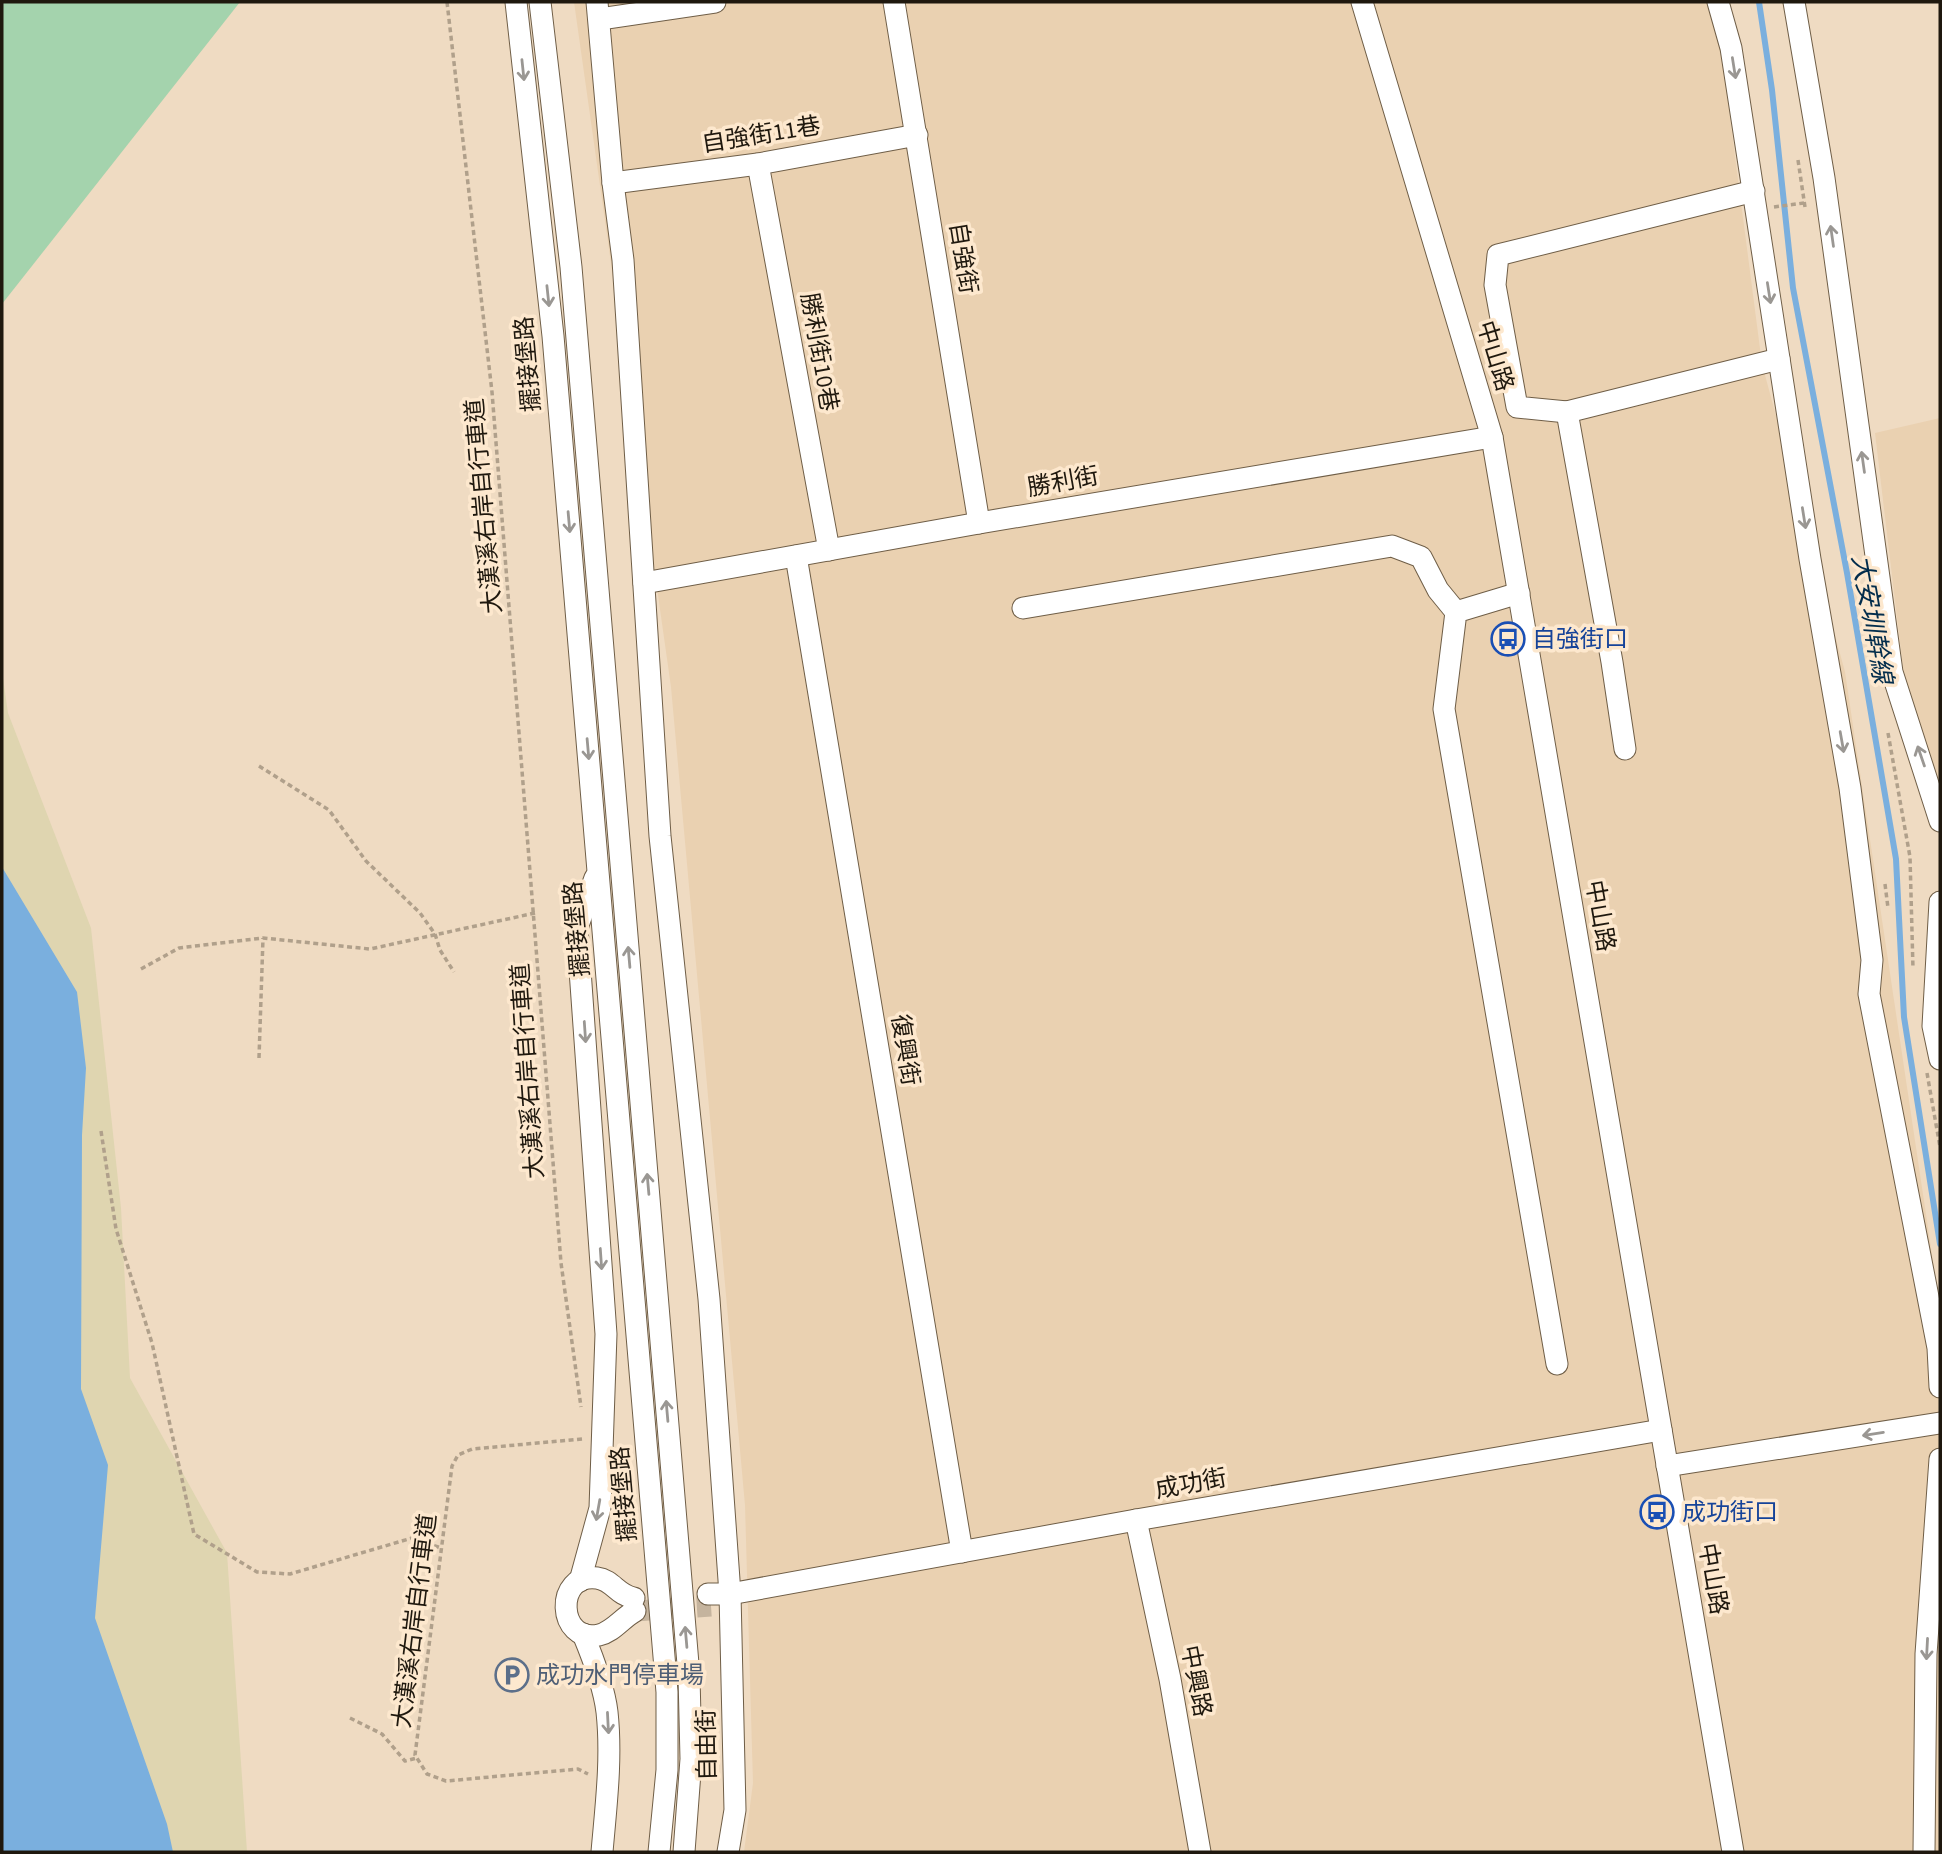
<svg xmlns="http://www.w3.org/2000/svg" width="1942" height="1854" font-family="'Source Sans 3','Noto Sans TC',sans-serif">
  <rect width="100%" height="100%" fill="#efdbc2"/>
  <g fill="#ead1b1">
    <path d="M 574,2 L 1715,2 L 1762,364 L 1845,672 L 1940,1308 L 1940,1852 L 744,1852 L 753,1783 L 745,1505 L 671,687 Z"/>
    <path d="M 1940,418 L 1940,831 L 1903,668 L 1875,433 Z"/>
  </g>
  <path fill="#a4d3ad" d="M 2,2 L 240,2 L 2,304 Z"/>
  <path fill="#dfd5b0" d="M 2,671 L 8,713 L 91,928 L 121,1208 L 130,1378 L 227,1553 L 247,1852 L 2,1852 Z"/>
  <path fill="#7aafde" d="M 2,867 L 77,992 L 86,1068 L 82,1135 L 81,1389 L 108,1465 L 95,1618 L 167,1824 L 173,1852 L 2,1852 Z"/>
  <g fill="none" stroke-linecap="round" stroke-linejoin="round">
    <path stroke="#7aafde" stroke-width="6" d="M 1759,2 L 1772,90 L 1793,288 L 1847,573 L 1896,859 L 1904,1017 L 1940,1244"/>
    <path stroke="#c5b49e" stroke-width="21" stroke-dasharray="21 10" stroke-linecap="butt" d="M 635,1611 L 711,1606"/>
    <defs>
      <g id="minor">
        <path d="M 516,2 L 553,336 L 667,1692 L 667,1770 L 659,1852"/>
        <path d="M 540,2 L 571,267 L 689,1676 L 691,1759 L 684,1852"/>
        <path d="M 597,2 L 613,183 L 623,260 L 660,836 L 709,1299 L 730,1594 L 735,1810 L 728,1852"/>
        <path d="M 894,2 L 979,523"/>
        <path d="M 1362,2 L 1492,437 L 1733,1852"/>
        <path d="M 1718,2 L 1731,48 L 1810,559 L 1850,788 L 1872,960 L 1869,994 L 1938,1348 L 1940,1387"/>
        <path d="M 1794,2 L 1824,178 L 1892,672 L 1940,821"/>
        <path d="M 600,19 L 715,2"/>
        <path d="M 758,164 L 829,550"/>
        <path d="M 613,183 L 758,164 L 917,135"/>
        <path d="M 1567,412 L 1517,407 L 1495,285 L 1498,255 L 1754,191"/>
        <path d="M 796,556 L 962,1552"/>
        <path d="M 644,583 L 979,523 L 1492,437"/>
        <path d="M 1519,593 L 1456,612 L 1444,709 L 1557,1364"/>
        <path d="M 1023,608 L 1392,546 L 1421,557 L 1438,590 L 1456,612"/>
        <path d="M 1625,749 L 1612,662 L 1567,412 L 1779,359"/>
        <path d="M 1940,902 L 1933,1026 L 1940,1059"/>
        <path d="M 1667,1466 L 1940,1423"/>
        <path d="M 1136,1520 L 1170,1679 L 1200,1852"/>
        <path d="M 580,1581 L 600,1508 L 606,1334 L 577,928 L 595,878"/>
        <path d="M 708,1594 L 730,1594 L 1136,1520 L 1661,1430"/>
        <path d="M 634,1598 C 617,1595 613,1580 597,1578 C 554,1572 557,1644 599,1635 C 613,1632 622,1618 635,1611"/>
        <path d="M 583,1634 C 593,1658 604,1686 607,1712 C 612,1758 606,1806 602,1852"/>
        <path d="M 1924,1852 L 1926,1654 L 1940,1459"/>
      </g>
    </defs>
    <use href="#minor" stroke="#6f5e47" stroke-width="23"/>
    <g stroke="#b0a08b" stroke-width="3.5" stroke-dasharray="5 3.5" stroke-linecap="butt">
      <path d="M 447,2 L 492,392 L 561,1263 L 581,1407"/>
      <path d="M 1798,160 L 1805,207"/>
      <path d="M 1774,207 L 1804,203"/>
      <path d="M 1888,733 L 1910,857 L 1913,969"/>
      <path d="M 259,766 L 329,810 L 366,861 L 420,913 L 435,934 L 440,950 L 454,972"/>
      <path d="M 1885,884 L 1888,908"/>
      <path d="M 141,969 L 179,948 L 263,938 L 370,949 L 535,913"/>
      <path d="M 259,1058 L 263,938"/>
      <path d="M 1927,1073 L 1940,1147"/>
      <path d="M 101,1131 L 116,1229 L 152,1343 L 194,1534 L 257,1572 L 290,1574 L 412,1538 L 441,1548"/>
      <path d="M 582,1439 L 472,1449 L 458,1455 L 452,1466 L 415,1755 L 427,1774 L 446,1781 L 578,1769 L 588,1774"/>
      <path d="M 350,1718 L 382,1734 L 405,1761 L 417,1758"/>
    </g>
    <use href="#minor" stroke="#fff" stroke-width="21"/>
  </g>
  <defs><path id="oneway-shaft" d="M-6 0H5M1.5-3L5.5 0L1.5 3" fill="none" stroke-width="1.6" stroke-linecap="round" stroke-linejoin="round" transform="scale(1.75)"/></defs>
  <g stroke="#9a9793">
    <use href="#oneway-shaft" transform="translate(1734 68) rotate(81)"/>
    <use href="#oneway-shaft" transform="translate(523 70) rotate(84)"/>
    <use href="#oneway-shaft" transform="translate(1832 236) rotate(-98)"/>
    <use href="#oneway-shaft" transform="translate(1769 293) rotate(81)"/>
    <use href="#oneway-shaft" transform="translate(548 296) rotate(84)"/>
    <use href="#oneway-shaft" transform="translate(1863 462) rotate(-98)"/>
    <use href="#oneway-shaft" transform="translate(1804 518) rotate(81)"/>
    <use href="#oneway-shaft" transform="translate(569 522) rotate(85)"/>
    <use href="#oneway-shaft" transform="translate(1842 742) rotate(80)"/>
    <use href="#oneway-shaft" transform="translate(588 749) rotate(85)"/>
    <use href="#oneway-shaft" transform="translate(1921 756) rotate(-109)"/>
    <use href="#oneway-shaft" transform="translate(629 957) rotate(-95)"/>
    <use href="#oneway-shaft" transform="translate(585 1032) rotate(86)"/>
    <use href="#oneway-shaft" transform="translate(648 1184) rotate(-95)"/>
    <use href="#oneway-shaft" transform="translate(601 1259) rotate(86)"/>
    <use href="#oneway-shaft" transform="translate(667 1411) rotate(-95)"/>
    <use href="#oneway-shaft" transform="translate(1873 1434) rotate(171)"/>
    <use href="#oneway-shaft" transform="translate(598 1510) rotate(100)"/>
    <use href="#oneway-shaft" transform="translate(686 1637) rotate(-95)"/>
    <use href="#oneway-shaft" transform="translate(1927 1649) rotate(93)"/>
    <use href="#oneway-shaft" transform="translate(608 1723) rotate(87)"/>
  </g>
  <defs>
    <symbol id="bus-ring" viewBox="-11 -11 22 22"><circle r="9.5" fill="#fde8ce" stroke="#1a4fb4" stroke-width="1.5"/><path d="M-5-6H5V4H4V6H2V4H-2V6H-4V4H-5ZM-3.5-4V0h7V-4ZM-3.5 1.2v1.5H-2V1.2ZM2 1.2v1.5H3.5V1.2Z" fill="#1a4fb4"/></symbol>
    <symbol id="parking-ring" viewBox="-11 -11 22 22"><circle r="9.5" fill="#fde8ce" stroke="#5c6f8a" stroke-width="1.5"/><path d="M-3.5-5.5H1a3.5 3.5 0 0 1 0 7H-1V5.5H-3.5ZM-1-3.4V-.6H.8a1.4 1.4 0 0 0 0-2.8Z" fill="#5c6f8a"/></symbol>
  </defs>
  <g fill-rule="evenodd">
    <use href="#bus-ring" x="1489" y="620" width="38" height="38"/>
    <use href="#bus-ring" x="1638" y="1493" width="38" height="38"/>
    <use href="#parking-ring" x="493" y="1656" width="38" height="38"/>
  </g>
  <g text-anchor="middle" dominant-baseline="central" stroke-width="7" stroke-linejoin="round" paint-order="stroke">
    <g font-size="24" fill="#1f180e" stroke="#fde8ce">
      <text transform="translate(761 135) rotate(-9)">自強街11巷</text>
      <text transform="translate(963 258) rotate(81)">自強街</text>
      <text transform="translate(819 352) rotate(80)">勝利街10巷</text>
      <text transform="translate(1495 356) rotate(73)">中山路</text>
      <text transform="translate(528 364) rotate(-95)">擺接堡路</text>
      <text transform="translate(1063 482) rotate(-10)">勝利街</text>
      <text transform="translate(484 506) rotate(-95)">大漢溪右岸自行車道</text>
      <text transform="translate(1600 916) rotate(80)">中山路</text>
      <text transform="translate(577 929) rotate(-95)">擺接堡路</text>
      <text transform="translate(905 1050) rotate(81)">復興街</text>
      <text transform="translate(528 1071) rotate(-94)">大漢溪右岸自行車道</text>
      <text transform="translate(1191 1484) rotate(-10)">成功街</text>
      <text transform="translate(624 1494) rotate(-95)">擺接堡路</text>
      <text transform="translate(1713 1579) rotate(80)">中山路</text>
      <text transform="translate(415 1621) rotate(-83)">大漢溪右岸自行車道</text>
      <text transform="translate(1196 1681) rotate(79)">中興路</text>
      <text transform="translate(707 1745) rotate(-91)">自由街</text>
    </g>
    <g font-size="24" fill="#164399" stroke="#fde8ce" text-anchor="start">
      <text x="1532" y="639">自強街口</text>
      <text x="1682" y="1512">成功街口</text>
    </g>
    <g font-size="24" fill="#4e5e75" stroke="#fde8ce" text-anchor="start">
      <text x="536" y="1675">成功水門停車場</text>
    </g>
    <g font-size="26" font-style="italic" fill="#032d4c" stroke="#fde8ce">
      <text transform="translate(1872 619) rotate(80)">大安圳幹線</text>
    </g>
  </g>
  <rect width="1942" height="1854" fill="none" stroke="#1f180e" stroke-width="7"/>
</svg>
